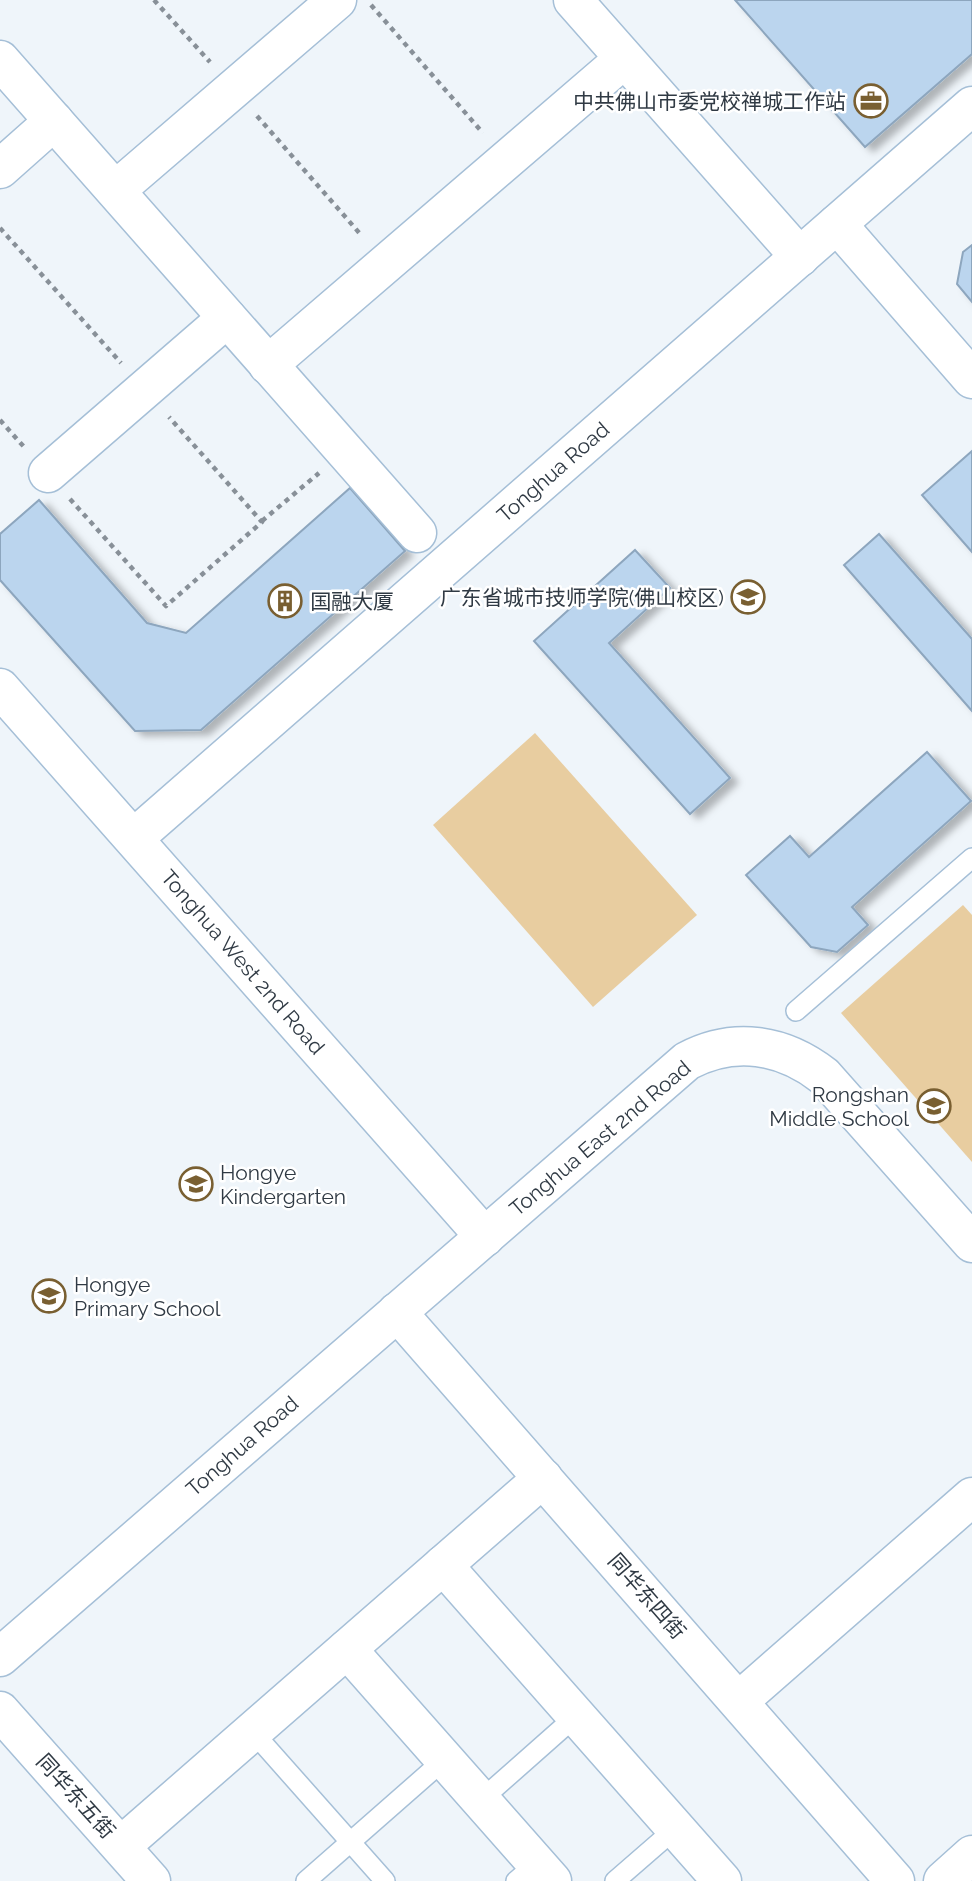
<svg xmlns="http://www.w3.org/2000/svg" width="972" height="1881" font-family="Raleway,'Noto Sans SC',sans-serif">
  <defs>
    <filter id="shadow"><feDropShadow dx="8" dy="4.5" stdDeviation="3.5" flood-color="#0004"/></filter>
  </defs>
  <rect width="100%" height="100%" fill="#eff5fa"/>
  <g fill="#e8cda0">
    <path d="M 535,733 L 697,915 L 593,1007 L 433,825 Z"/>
    <path d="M 963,905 L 972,915 L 972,1162 L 841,1013 Z"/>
  </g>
  <g fill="#bbd5ee" stroke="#8da6be" stroke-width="2" filter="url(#shadow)">
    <path d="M 735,0 L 972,0 L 972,54 L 865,147 Z"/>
    <path d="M 972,245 L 972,302 L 957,284 L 963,252 Z"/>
    <path d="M 972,451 L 972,552 L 922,495 Z"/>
    <path d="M 350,488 L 405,551 L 201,730 L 135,731 L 0,580 L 0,534 L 39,500 L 147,623 L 186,633 Z"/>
    <path d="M 879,534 L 972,639 L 972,711 L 844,565 Z"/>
    <path d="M 635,550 L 670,588 L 609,643 L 730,778 L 690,814 L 534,641 Z"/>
    <path d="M 927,752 L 971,801 L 852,907 L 868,925 L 837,952 L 811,947 L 746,875 L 790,836 L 809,857 Z"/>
  </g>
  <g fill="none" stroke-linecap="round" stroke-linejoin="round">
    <defs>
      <g id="service">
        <path d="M 796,1011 L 972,858"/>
        <path d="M 252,1731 L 385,1881"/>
        <path d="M 481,1800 L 576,1716"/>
        <path d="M 306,1881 L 445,1759"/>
        <path d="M 516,1881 L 537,1863"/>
        <path d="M 615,1881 L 676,1828"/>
      </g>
      <g id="minor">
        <path d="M 573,0 L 800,257"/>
        <path d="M 0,60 L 417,533"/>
        <path d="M 0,169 L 54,121"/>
        <path d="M 116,190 L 337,0"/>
        <path d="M 837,224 L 972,379"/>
        <path d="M 268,365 L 624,59"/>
        <path d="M 48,473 L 227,318"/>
        <path d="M 397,1312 L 895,1881"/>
        <path d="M 443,1565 L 722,1881"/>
        <path d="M 347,1649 L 552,1881"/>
        <path d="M 739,1701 L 972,1497"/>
        <path d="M 0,1711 L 151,1881"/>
        <path d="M 121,1846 L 543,1478"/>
        <path d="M 943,1881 L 972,1855"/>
      </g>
      <g id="tertiary">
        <path d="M 0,688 L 485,1237"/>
        <path d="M 134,838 L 972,106"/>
        <path d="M 0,1657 L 687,1061 C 734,1036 783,1044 824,1076 L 972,1243"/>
      </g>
    </defs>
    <use href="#service" stroke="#a5bfd7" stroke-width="22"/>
    <use href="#minor" stroke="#a5bfd7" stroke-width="41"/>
    <use href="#tertiary" stroke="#a5bfd7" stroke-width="41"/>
    <g stroke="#889098" stroke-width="4.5" stroke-dasharray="5 5" stroke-linecap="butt">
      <path d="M 154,0 L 210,62"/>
      <path d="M 371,5 L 483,133"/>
      <path d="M 257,116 L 362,236"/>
      <path d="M 0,228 L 121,363"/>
      <path d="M 0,420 L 25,448"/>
      <path d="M 70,499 L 166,606 L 262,522 L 169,417"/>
      <path d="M 262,521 L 319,473"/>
    </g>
    <use href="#service" stroke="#fff" stroke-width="19"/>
    <use href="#minor" stroke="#fff" stroke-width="38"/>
    <use href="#tertiary" stroke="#fff" stroke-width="38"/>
  </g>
  <defs>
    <symbol id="office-ring" viewBox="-11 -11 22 22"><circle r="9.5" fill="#fff" stroke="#795f31" stroke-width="1.5"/><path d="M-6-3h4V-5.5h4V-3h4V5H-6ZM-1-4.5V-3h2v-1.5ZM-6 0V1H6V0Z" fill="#795f31"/></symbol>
    <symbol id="school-ring" viewBox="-11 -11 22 22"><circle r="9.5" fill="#fff" stroke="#795f31" stroke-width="1.5"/><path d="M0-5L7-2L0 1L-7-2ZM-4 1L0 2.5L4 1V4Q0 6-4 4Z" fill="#795f31"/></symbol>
    <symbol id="building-ring" viewBox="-11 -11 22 22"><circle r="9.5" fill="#fff" stroke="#795f31" stroke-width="1.5"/><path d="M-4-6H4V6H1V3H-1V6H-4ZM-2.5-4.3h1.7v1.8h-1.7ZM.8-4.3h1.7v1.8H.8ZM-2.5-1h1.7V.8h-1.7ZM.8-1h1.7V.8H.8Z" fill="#795f31"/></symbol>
  </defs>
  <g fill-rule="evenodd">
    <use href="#office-ring" x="852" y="82" width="38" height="38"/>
    <use href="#school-ring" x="729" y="578" width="38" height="38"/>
    <use href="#building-ring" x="266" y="582" width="38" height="38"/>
    <use href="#school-ring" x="915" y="1087" width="38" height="38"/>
    <use href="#school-ring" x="177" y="1165" width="38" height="38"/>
    <use href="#school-ring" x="30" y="1277" width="38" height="38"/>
  </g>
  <g text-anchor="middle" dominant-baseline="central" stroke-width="5" stroke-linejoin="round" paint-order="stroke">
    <g font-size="21" fill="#303a44" stroke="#fff" text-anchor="end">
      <text x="846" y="101">中共佛山市委党校禅城工作站</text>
      <text x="724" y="597">广东省城市技师学院(佛山校区)</text>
      <text x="310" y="601" text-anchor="start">国融大厦</text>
      <text x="909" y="1094">Rongshan<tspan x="909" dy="24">Middle School</tspan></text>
      <text x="220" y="1172" text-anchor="start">Hongye<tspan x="220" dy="24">Kindergarten</tspan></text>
      <text x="74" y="1284" text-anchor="start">Hongye<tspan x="74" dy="24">Primary School</tspan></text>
    </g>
    <g font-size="21" fill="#303a44" stroke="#fff">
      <text transform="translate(553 472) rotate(-41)">Tonghua Road</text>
      <text transform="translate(243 962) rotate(49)">Tonghua West 2nd Road</text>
      <text transform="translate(600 1138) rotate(-40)">Tonghua East 2nd Road</text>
      <text transform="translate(242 1446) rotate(-41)">Tonghua Road</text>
      <text transform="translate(647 1596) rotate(49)">同华东四街</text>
      <text transform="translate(76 1796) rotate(48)">同华东五街</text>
    </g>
  </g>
</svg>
